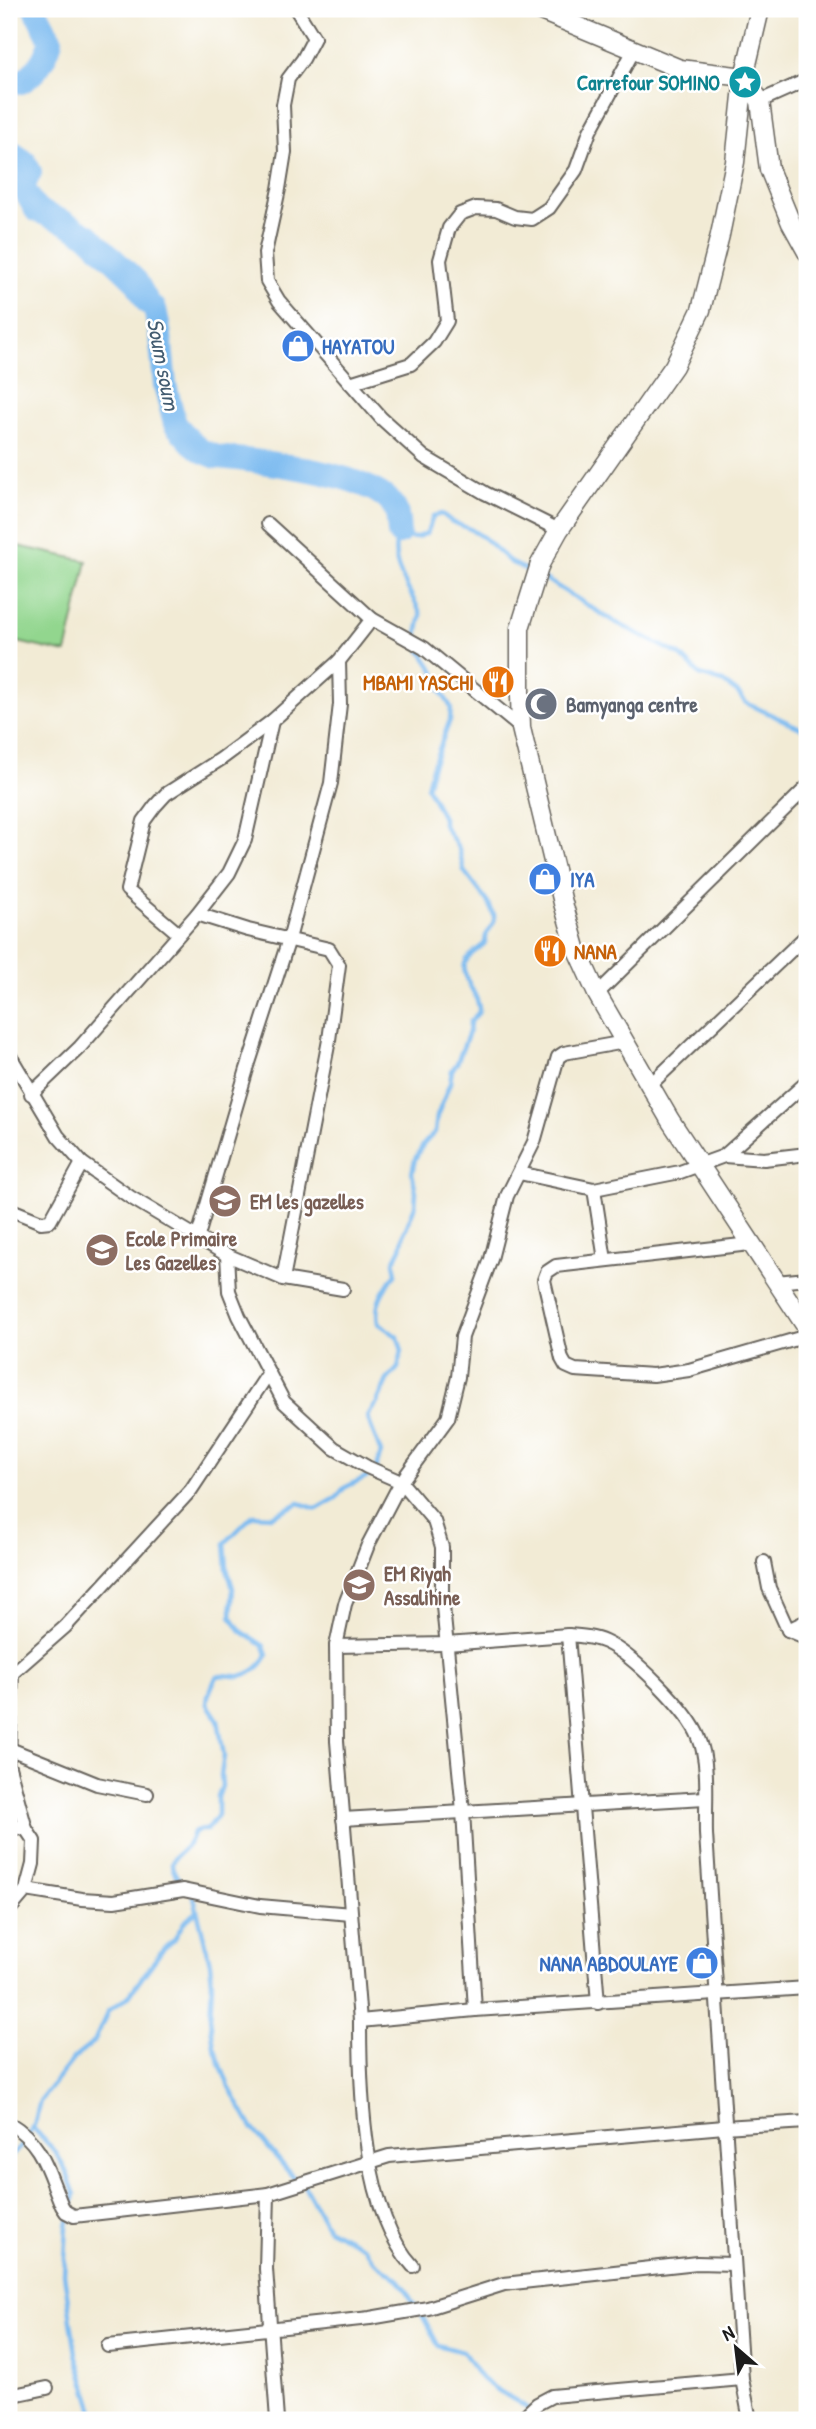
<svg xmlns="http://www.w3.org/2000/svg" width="816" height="2429" font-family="'Patrick Hand',sans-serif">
  <rect width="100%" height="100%" fill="#fff"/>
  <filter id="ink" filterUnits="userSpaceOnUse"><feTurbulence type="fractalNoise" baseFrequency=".0143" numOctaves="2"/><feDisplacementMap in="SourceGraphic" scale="14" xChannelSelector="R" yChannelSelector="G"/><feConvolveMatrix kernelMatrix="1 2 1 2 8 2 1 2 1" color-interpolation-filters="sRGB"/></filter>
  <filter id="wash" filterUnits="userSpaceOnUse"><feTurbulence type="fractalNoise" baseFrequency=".00686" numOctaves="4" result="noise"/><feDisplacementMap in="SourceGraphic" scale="28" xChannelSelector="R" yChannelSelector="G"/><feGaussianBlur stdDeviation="1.57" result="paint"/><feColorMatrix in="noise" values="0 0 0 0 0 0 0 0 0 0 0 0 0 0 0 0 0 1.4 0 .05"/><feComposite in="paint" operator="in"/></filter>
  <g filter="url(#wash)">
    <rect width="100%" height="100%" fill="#f2ebd5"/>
    <path fill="#92d68e" stroke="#577955" stroke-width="2" d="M 9,544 L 87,561 L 66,653 L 9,640 Z"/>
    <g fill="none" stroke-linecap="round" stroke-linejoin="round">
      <g stroke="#7dbbf0" stroke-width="4.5">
        <path d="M 542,577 L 613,621 L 680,655 L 700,675 L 723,682 L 738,693 L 746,703 L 807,731"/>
        <path d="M 416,640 L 421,615 C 411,589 386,563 399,533 C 413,540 413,539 427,533 L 433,516 L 442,514 L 452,522 L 470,529 L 484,538 L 510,562 L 534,574"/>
        <path d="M 184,1886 C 155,1851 187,1861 193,1832 L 199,1830 L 207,1830 L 218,1815 L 218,1797 L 222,1786 L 221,1775 L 224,1756 L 218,1720 L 207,1703 L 208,1696 L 216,1677 C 225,1673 231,1677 240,1676 C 252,1674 263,1666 267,1654 L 264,1646 L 241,1631 L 231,1616 L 233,1588 L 227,1569 L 225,1543 L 253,1515 L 272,1516 L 299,1503 L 317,1509 L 336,1498 L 344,1488 L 374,1473 L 381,1453 L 367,1416 L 377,1403 L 387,1380 L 398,1368 L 402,1351 L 398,1337 L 378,1323 C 374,1303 384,1288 396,1274 L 394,1262 L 401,1248 L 404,1233 L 415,1206 L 416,1192 L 412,1173 L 415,1159 L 423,1145 L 435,1132 L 437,1116 L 450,1083 L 452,1070 L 457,1063 L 469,1032 L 470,1022 L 479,1012 C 481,994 455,974 468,958 C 473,952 480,948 485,943 L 486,935 L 494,922 L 494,915 L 487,901 L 464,871 L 459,849 L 443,824 L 443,818 L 427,787 L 432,768 L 450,720 L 451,707 L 436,684 L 435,672 L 421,651"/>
        <path d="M 193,1894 L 210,1963 L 212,1983 L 210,2018 L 214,2047 L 229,2087 L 252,2128 L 293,2177 L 304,2185 L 328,2229 L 364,2247 L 374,2261 L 399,2280 L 406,2289 L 412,2302 L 421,2313 L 438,2345 L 463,2352 C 471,2361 474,2372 483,2380 C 501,2395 524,2401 539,2420"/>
        <path d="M 32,2127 L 55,2151 L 67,2173 L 75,2195 L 67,2225 L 64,2274 L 76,2354 L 97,2420"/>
        <path d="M 9,2159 L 23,2144 L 34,2125 L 40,2101 L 46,2093 L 74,2058 L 94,2042 L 108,2011 L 128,1997 L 163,1949 L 174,1940 L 184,1922 L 197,1912"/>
      </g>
      <g stroke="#7dbbf0" stroke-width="24">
        <path d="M 9,80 L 21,82 C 37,73 46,58 51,40 L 35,9"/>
        <path d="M 9,151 L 25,162 L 30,172 L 23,187 L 36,210 L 64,222 L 88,235 L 136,281 L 148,303 L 155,309 L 160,335 L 165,385 L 175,424 L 192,443 L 202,451 L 217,457 C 256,461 373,472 394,507 C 399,515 398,525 399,533"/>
      </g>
    </g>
  </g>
  <g filter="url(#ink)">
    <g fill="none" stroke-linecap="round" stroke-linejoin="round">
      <defs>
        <g id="street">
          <path d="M 296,9 L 314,38 L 303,59 L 288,79 L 283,105 L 285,152 L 279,189 L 265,253 L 267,281 L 279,301 L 381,418 L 424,457 L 485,493 L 559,530"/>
          <path d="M 760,101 L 807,80"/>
          <path d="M 350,383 L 411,364 L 434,342 L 447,321 L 440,260 L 449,228 L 460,214 L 476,208 L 496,209 L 515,217 L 532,219 L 549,208 L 576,170 L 590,131 L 634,50"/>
          <path d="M 268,524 L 372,619"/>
          <path d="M 197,914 L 248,930 L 329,949 L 339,965 L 329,1040 L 283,1279"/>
          <path d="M 179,934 L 127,890 L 144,821 L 155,806 L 166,794 L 221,759 L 272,721 L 339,661 L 372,619 L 424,648 L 521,728"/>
          <path d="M 597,994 L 807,787"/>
          <path d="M 9,1054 L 58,1136 L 82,1163 L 130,1197 L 227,1255 L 283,1279 L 343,1289"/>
          <path d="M 650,1085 L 807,935"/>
          <path d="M 31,1094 L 80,1047 L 197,914 L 229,873 L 245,840 L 272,721"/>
          <path d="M 724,1156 L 764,1159 L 807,1154"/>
          <path d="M 519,1173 L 594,1189 L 680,1172 L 724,1156 L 807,1082"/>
          <path d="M 594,1189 L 605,1260"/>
          <path d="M 9,1209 L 41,1222 L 50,1221 L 82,1163"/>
          <path d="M 198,1236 L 247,1069 L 289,939 L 331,783 L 340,704 L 339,661"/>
          <path d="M 750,1244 L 556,1266 L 547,1272 L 544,1280 L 562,1359 L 566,1366 L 575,1370 L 653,1375 L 689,1370 L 807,1336"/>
          <path d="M 227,1255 L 229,1291 L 239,1316 L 284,1402 L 334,1448 L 367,1467 L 401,1482 L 434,1521 L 442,1547 L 442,1596 L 463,1811 L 475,2010"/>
          <path d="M 776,1282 L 807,1279"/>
          <path d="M 764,1562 L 769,1588 L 788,1630 L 807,1638"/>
          <path d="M 788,1630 L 807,1621"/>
          <path d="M 568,1635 L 598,2003"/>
          <path d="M 336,1646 L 446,1644 L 568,1635 C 581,1636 594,1637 605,1642 C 632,1654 689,1711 699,1738 C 710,1764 705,1806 706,1834 L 742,2379 L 750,2420"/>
          <path d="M 9,1670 L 12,1673 L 9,1757"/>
          <path d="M 9,1676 L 65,1627 L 191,1490 L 268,1374"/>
          <path d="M 10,1749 L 97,1784 L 147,1794"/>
          <path d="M 9,1767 L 26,1829 L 34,1841 L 33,1864 L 26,1890 L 9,1910"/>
          <path d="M 343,1819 L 705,1798"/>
          <path d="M 9,1826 L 26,1829"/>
          <path d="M 26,1890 L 82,1899 L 114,1901 L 183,1890 L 260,1906 L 351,1914"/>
          <path d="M 360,2021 L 475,2010 L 807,1988"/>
          <path d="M 9,2123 C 44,2144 47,2171 62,2206 L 66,2212 L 74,2216 L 268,2194 L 389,2156 L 724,2127 L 807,2122"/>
          <path d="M 268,2194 L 266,2269 L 277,2420"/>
          <path d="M 413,2266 C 363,2212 360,2092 360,2021 L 337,1741 L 336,1646 L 345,1604 L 368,1545 L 401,1482 L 448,1418 L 458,1377 L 462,1337 L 491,1259 L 507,1196 L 534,1142 L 558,1057 L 564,1053 L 625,1042"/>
          <path d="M 108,2346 L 370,2318 L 428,2308 L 504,2284 L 697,2263 L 734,2264"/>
          <path d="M 9,2396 L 47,2388"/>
          <path d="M 520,2420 L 537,2404 L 552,2396 L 742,2379"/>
        </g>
        <g id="secondary">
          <path d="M 536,9 L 680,69 L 744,77 L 760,101 L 769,169 L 791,223 L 807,252"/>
          <path d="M 760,9 L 744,77 L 735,162 L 720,235 L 701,310 L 674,366 L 559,530 L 540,564 L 520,628 L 520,696 L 521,728 L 563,903 L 576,948 L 597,994 L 670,1120 L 807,1328"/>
        </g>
      </defs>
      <use href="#street" stroke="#67645d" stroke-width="16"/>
      <use href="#secondary" stroke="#67645d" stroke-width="21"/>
      <use href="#street" stroke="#fff" stroke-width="12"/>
      <use href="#secondary" stroke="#fff" stroke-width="18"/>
    </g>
  </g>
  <defs>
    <symbol id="sight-disc" viewBox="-11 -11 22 22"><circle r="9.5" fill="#0f9aa8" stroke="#fff"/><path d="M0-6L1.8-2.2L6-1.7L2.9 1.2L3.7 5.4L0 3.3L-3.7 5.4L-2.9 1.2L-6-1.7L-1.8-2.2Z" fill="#fff"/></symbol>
    <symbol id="shop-disc" viewBox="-11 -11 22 22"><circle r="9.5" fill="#3f7fe0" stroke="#fff"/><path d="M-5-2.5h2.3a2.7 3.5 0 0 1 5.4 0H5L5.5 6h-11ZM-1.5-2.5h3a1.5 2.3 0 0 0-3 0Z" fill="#fff"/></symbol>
    <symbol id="restaurant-disc" viewBox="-11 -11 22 22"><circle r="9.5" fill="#e8710a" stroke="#fff"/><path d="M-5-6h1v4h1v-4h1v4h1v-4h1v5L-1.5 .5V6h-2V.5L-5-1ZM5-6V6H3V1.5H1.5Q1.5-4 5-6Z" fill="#fff"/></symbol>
    <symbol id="mosque-disc" viewBox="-11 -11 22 22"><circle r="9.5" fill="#6b7280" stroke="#fff"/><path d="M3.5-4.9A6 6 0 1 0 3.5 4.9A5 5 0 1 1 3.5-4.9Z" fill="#fff"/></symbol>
    <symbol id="school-disc" viewBox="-11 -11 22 22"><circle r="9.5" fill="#8d6e63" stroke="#fff"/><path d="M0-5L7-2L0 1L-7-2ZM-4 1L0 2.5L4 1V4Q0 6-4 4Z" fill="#fff"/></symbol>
  </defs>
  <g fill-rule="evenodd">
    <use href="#sight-disc" x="726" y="63" width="38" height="38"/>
    <use href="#shop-disc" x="279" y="327" width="38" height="38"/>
    <use href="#restaurant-disc" x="479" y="663" width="38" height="38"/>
    <use href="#mosque-disc" x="522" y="685" width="38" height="38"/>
    <use href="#shop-disc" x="526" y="860" width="38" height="38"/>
    <use href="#restaurant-disc" x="531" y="932" width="38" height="38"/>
    <use href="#school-disc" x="206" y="1182" width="38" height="38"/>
    <use href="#school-disc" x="83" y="1231" width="38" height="38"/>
    <use href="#school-disc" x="340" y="1566" width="38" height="38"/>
    <use href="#shop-disc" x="683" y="1944" width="38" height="38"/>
  </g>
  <g text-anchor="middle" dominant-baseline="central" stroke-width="5" stroke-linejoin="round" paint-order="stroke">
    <g font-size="21" font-weight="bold" fill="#0d838f" stroke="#fff" text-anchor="end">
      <text x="720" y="82">Carrefour SOMINO</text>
    </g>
    <g font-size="21" font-weight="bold" fill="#366cbe" stroke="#fff" text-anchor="start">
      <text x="322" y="346">HAYATOU</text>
      <text x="570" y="879">IYA</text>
      <text x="678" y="1963" text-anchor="end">NANA ABDOULAYE</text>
    </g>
    <g font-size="21" font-weight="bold" fill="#c56008" stroke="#fff" text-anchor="end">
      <text x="474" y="682">MBAMI YASCHI</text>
      <text x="574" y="951" text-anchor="start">NANA</text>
    </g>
    <g font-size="21" font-weight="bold" fill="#5b616d" stroke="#fff" text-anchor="start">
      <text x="566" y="704">Bamyanga centre</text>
    </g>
    <g font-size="21" font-weight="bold" fill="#785e54" stroke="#fff" text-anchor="start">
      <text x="250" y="1201">EM les gazelles</text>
      <text x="126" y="1238">Ecole Primaire<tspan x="126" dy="24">Les Gazelles</tspan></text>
      <text x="384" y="1573">EM Riyah<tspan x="384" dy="24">Assalihine</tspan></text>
    </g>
    <g font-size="23" font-style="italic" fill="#435c71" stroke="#fff">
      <text transform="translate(164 364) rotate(79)">Soum soum</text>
    </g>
  </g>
  <rect width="816" height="2429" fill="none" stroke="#fff" stroke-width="35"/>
  <g transform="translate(736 2348) rotate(332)" stroke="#ffffff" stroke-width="5" paint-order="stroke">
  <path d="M0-5L12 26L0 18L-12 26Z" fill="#1c1c1c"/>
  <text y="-10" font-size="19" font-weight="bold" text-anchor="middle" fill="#1c1c1c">N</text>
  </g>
</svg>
